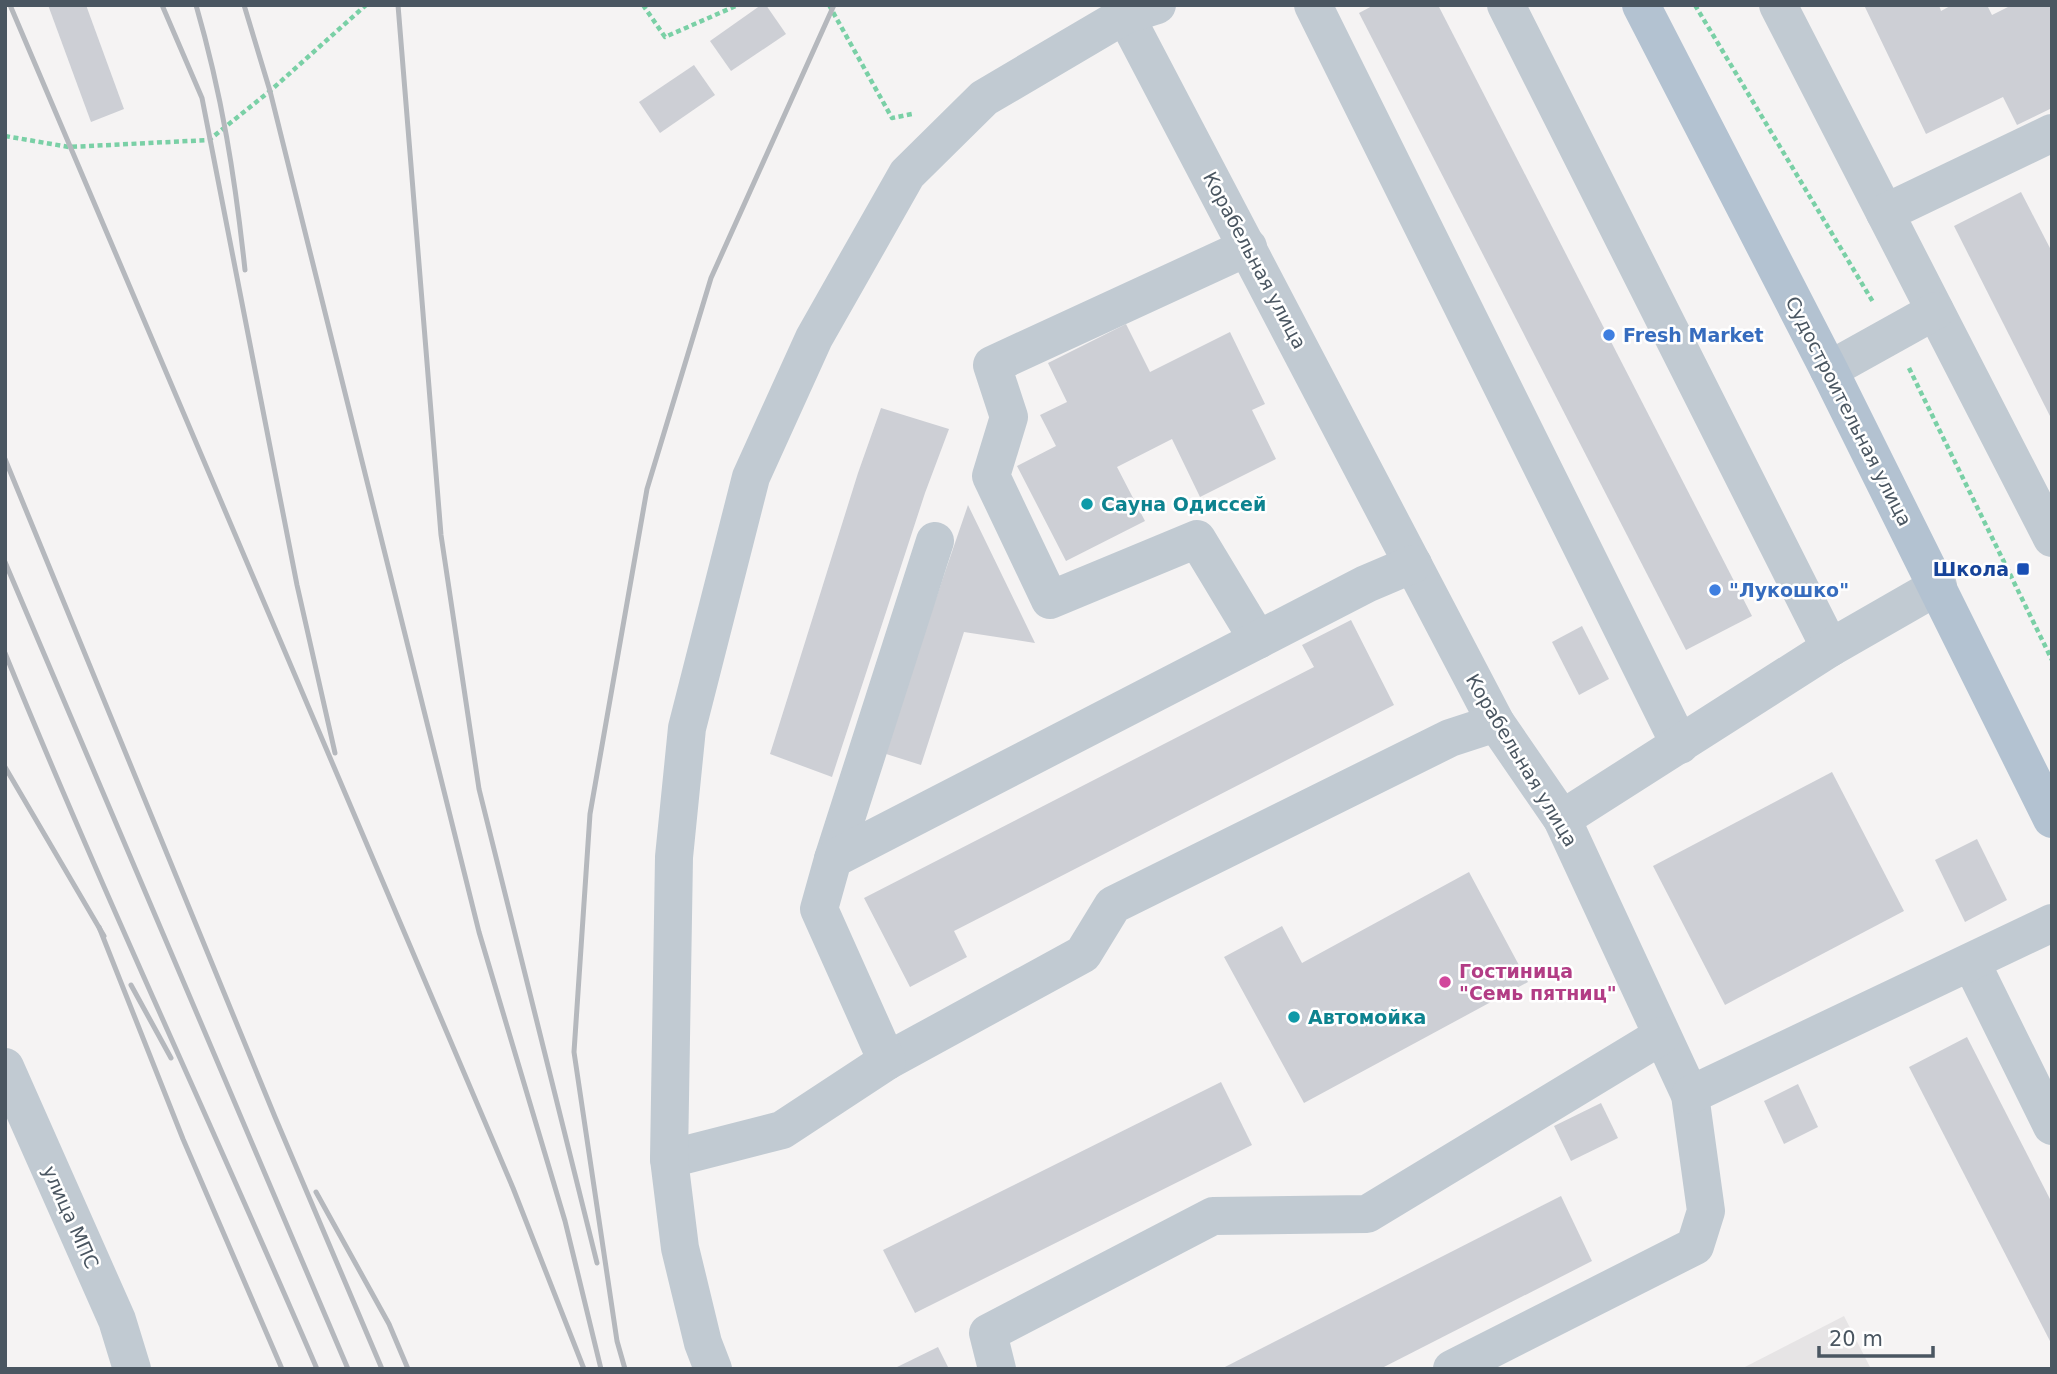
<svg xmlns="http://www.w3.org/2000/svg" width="2057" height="1374" font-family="'DejaVu Sans',sans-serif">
  <rect width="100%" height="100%" fill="#f5f3f3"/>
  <path fill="#e6e4e5" d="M 1844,1316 L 1871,1369 L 1741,1369 Z"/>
  <g fill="#cdcfd5">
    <path d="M 48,5 L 86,5 L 124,109 L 91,122 Z"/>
    <path d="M 761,5 L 766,5 L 786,34 L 731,71 L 710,41 Z"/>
    <path d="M 1374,5 L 1438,5 L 1752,616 L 1686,650 L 1359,13 Z"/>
    <path d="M 1864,5 L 1939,5 L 1941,11 L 1952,5 L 1987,5 L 1992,15 L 2012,5 L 2052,5 L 2052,108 L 2017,125 L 2003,97 L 1926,134 Z"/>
    <path d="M 694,65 L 715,95 L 660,133 L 639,102 Z"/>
    <path d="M 2021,192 L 2052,252 L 2052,420 L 1954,226 Z"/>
    <path d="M 1126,324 L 1150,372 L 1230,332 L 1265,404 L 1252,410 L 1276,459 L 1200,497 L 1172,439 L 1117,467 L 1145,521 L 1066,561 L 1017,466 L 1056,446 L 1040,415 L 1067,402 L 1048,363 Z"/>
    <path d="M 881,408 L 949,429 L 925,493 L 832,777 L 770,754 L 858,473 Z"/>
    <path d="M 968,505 L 1035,643 L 964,632 L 921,765 L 883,753 Z"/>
    <path d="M 1351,620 L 1394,705 L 954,931 L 967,957 L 910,987 L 864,898 L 1314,667 L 1302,645 Z"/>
    <path d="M 1582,626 L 1609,679 L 1579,695 L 1552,642 Z"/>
    <path d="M 1832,772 L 1904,911 L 1725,1005 L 1653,866 Z"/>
    <path d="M 1977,839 L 2007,900 L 1965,922 L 1935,860 Z"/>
    <path d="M 1469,872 L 1528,982 L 1304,1103 L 1224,957 L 1282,926 L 1302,963 Z"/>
    <path d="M 1967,1037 L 2052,1203 L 2052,1345 L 1909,1067 Z"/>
    <path d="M 1221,1082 L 1252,1145 L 915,1313 L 883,1250 Z"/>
    <path d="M 1798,1084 L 1818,1127 L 1784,1144 L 1764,1101 Z"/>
    <path d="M 1601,1103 L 1618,1138 L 1571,1161 L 1554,1126 Z"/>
    <path d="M 1561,1196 L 1592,1261 L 1380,1369 L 1221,1369 Z"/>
    <path d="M 938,1347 L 949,1369 L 893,1369 Z"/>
  </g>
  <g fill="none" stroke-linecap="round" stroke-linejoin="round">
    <g stroke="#7ad0a6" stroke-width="4.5" stroke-dasharray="5 3.5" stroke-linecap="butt">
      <path d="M 643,5 L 665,37 L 738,5"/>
      <path d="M 829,5 L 892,118 L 912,114"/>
      <path d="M 1695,5 L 1873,302"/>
      <path d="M 5,136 L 69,147 L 209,140 L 270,91 L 366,5"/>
      <path d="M 1909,368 L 2052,660"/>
    </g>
    <g stroke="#c1cad2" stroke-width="38">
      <path d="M 1313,5 L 1680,745"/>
      <path d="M 1506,5 L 1830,648"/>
      <path d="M 1778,5 L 1885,213"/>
      <path d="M 1125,15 L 1496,723 L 1562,819 L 1690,1095 L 1706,1211 L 1695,1246 L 1452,1369"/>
      <path d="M 2052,133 L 1885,213 L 2052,538"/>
      <path d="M 1248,247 L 992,365 L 1009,417 L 991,476 L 1050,600 L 1197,539 L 1258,640"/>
      <path d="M 1829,370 L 1935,311"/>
      <path d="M 1562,819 L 1830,648 L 1938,586"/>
      <path d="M 833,859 L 935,541"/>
      <path d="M 1972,964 L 2052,1126"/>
      <path d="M 887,1061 L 1083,954 L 1113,905 L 1450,738 L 1496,723"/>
      <path d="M 5,1067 L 117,1320 L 132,1369"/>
      <path d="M 1690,1095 L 2052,923"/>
      <path d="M 669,1159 L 782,1130 L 887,1061 L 819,909 L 833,859 L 1366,584 L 1413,564"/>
      <path d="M 713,1369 L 703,1343 L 680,1248 L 669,1159 L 674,857 L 687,728 L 751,477 L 814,338 L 907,174 L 984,98 L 1125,15 L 1157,5"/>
      <path d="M 997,1369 L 988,1333 L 1213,1216 L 1367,1214 L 1661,1036"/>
    </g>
    <path stroke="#b3c2d1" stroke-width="38" d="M 1641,5 L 1829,370 L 2052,819"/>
    <g stroke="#b5b8bd" stroke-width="5">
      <path d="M 10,5 L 513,1188 L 584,1369"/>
      <path d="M 162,5 L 202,98 L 297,585 L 335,753"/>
      <path d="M 196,5 C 222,95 235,177 245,270"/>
      <path d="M 244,5 L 270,91 L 479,932 L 565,1221 L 601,1369"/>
      <path d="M 398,5 L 441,535 L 479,789 L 597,1263"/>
      <path d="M 5,459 L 275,1117 L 382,1369"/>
      <path d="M 5,562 L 348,1369"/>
      <path d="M 5,653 C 103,894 214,1129 317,1369"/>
      <path d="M 5,767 L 104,936"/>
      <path d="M 99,927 L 183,1139 L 282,1369"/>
      <path d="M 131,985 L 171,1058"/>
      <path d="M 316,1192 L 389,1324 L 408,1369"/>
      <path d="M 625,1369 L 617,1341 L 574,1052 L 590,814 L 647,489 L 711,278 L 834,5"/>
    </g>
  </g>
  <g fill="#3f7fe0" stroke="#fff" stroke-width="2.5">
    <circle cx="1609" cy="335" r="7"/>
    <circle cx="1715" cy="590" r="7"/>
  </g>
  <g fill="#0f9aa8" stroke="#fff" stroke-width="2.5">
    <circle cx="1087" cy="504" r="7"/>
    <circle cx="1294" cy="1017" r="7"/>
  </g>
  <rect fill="#1a4fb4" stroke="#fff" stroke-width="2.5" x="2016" y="562" width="14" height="14" rx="3.5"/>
  <circle fill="#d1479c" stroke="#fff" stroke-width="2.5" cx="1445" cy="982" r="7"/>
  <g text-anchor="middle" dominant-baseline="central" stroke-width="5" stroke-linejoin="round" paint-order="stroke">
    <g font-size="19" fill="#4a5661" stroke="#fff">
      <text transform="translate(1255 260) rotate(62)">Корабельная улица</text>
      <text transform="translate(1849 411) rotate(63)">Судостроительная улица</text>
      <text transform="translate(1522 760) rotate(59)">Корабельная улица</text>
      <text transform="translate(71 1217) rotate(66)">улица МПС</text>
    </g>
    <g font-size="19" font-weight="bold" fill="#366cbe" stroke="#fff" text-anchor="start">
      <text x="1623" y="335">Fresh Market</text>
      <text x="1729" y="590">"Лукошко"</text>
    </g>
    <g font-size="19" font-weight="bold" fill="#0d838f" stroke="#fff" text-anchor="start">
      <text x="1101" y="504">Сауна Одиссей</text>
      <text x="1308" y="1017">Автомойка</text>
    </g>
    <g font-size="19" font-weight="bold" fill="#164399" stroke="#fff" text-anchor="end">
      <text x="2009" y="569">Школа</text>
    </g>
    <g font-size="19" font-weight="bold" fill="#b23c85" stroke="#fff" text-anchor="start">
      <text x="1459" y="971">Гостиница<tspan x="1459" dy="22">"Семь пятниц"</tspan></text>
    </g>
  </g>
  <rect width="2057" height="1374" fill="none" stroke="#4a5661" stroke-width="14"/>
  <path d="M1819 1346v10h114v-10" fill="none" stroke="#4a5661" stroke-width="3.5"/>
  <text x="1829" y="1346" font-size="21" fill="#4a5661" stroke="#ffffff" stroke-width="5" paint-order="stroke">20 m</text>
</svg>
